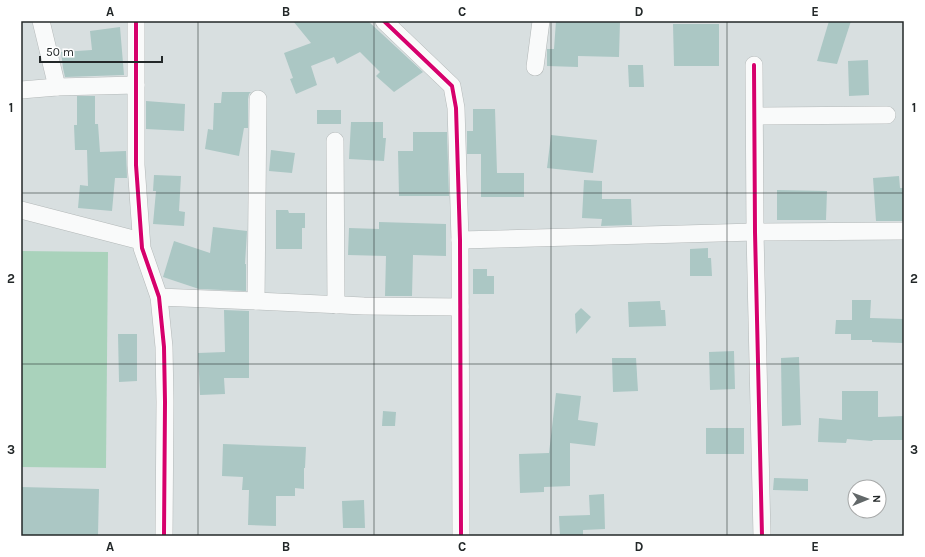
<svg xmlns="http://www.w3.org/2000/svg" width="925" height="557" font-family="Karla,sans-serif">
  <rect width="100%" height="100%" fill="#d8dfe0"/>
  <path fill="#a9d2bb" d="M 21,251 L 108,252 L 106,468 L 21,467 Z"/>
  <g fill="#abc7c4">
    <path d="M 293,21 L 368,21 L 423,72 L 394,92 L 376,76 L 380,72 L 360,52 L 337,64 L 334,57 L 311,66 L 317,85 L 296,94 L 290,79 L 293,78 L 284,53 L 311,43 Z"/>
    <path d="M 556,21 L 587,22 L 587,21 L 620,21 L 619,57 L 578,56 L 578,67 L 547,66 L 547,49 L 554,49 Z"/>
    <path d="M 829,21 L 851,21 L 837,64 L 817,61 Z"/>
    <path d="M 673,24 L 719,24 L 719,66 L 674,66 Z"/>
    <path d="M 120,27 L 124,75 L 65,77 L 63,68 L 61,52 L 92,50 L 90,31 Z"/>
    <path d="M 868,60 L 869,95 L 849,96 L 848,61 Z"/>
    <path d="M 628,65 L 643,65 L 644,87 L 629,87 Z"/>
    <path d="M 222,92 L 251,92 L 249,94 L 248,99 L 248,128 L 244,128 L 239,156 L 205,149 L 208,129 L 213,130 L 214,103 L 221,103 Z"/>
    <path d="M 77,96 L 95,96 L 95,124 L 98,124 L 100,152 L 126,151 L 127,178 L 115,178 L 112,211 L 78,208 L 80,185 L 88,186 L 87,150 L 75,150 L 74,125 L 77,125 Z"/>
    <path d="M 146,101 L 185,104 L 184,131 L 146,129 Z"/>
    <path d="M 473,109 L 495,109 L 497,173 L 524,173 L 524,197 L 481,197 L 481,154 L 467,154 L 467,131 L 473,131 Z"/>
    <rect x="317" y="110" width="24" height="14"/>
    <path d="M 351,122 L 383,122 L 383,138 L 386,138 L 384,161 L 349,159 Z"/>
    <path d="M 413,132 L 447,132 L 449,196 L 399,196 L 398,151 L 413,151 Z"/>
    <path d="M 551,135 L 597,140 L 593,173 L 547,168 Z"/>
    <path d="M 271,150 L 295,153 L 292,173 L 269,171 Z"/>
    <path d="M 154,175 L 181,176 L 179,211 L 185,212 L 184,226 L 153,224 L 156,191 L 153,191 Z"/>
    <path d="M 899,176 L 900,188 L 904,188 L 904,221 L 876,221 L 873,178 Z"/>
    <path d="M 584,180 L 602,181 L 602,199 L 631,199 L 632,225 L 601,226 L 602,219 L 582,218 Z"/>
    <path d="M 777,190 L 827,191 L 826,220 L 777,220 Z"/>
    <path d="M 276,210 L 288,210 L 289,213 L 305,213 L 305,228 L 302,228 L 302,249 L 276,249 Z"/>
    <path d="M 379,222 L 446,224 L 446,256 L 413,255 L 412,296 L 385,296 L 386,256 L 348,255 L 349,228 L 379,229 Z"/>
    <path d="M 213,227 L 247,231 L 245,264 L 246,264 L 246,291 L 199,289 L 163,277 L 174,241 L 210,253 Z"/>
    <path d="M 708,248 L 708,258 L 711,258 L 712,276 L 690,276 L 690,249 Z"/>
    <path d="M 473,269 L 487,269 L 487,276 L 494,276 L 494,294 L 473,294 Z"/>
    <path d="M 852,300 L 871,300 L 870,318 L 904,319 L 903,343 L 872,342 L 872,340 L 851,340 L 851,334 L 835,334 L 836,320 L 852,320 Z"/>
    <path d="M 660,301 L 661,310 L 665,310 L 666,326 L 629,327 L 628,302 Z"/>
    <path d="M 581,308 L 591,317 L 576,334 L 575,314 Z"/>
    <path d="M 224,310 L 249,311 L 249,378 L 224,378 L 225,394 L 200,395 L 198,353 L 225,352 Z"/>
    <path d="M 118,334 L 137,334 L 137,381 L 119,382 Z"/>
    <path d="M 734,351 L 735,389 L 710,390 L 709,352 Z"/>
    <path d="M 799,357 L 801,425 L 782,426 L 781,358 Z"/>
    <path d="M 612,358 L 636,358 L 638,391 L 613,392 Z"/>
    <path d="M 842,391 L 878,391 L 878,417 L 904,416 L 904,440 L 873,440 L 872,441 L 847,439 L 846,443 L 818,442 L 819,418 L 842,420 Z"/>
    <path d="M 556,393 L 581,396 L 578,420 L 598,423 L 595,446 L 570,443 L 570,486 L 544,487 L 544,492 L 520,493 L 519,454 L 549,453 Z"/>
    <path d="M 383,411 L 396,412 L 395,426 L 382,426 Z"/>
    <rect x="706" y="428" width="38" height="26"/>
    <path d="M 223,444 L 277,446 L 306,447 L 305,468 L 304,468 L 304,489 L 295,488 L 295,496 L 276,496 L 276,526 L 248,525 L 249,490 L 242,490 L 243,477 L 222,476 Z"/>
    <path d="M 774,478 L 808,479 L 808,491 L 773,490 Z"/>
    <path d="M 21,487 L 99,489 L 98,536 L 21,536 Z"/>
    <path d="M 604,494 L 605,529 L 583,530 L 583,536 L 560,536 L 559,516 L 590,515 L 589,495 Z"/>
    <path d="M 364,500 L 365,528 L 343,528 L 342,501 Z"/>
  </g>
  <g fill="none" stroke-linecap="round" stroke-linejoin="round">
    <defs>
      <g id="street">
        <path d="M 41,21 L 57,87"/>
        <path d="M 136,21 L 136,165 L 142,248 L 159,297 L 164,347 L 165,402 L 164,536"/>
        <path d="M 384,21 L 452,86 L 456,108 L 460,240 L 461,536"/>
        <path d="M 754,65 L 755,232 L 762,536"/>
        <path d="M 535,67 L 541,21"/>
        <path d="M 21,90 L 57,87 L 136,85"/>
        <path d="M 258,99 L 256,301 L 364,306 L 460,307"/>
        <path d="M 755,116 L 887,115"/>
        <path d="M 335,141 L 336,305"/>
        <path d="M 21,210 L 141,241"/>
        <path d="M 460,240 L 755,232 L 904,231"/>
        <path d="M 159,297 L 256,301"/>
      </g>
    </defs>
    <use href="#street" stroke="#b3b8b8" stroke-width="18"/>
    <use href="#street" stroke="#f9fafa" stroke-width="17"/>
    <defs>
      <g id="cycleway">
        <path d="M 136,21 L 136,165 L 142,248 L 159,297 L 164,347 L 165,402 L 164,536"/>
        <path d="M 384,21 L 452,86 L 456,108 L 460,240 L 461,536"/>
        <path d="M 754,65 L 755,232 L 762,536"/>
      </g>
    </defs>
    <use href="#cycleway" stroke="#fff" stroke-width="6"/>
    <use href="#cycleway" stroke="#d6006c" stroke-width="4"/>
  </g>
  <path fill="none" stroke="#232829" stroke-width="1" stroke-opacity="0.55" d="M 198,21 L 198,536M 374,21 L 374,536M 551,21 L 551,536M 727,21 L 727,536M 21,193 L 904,193M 21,364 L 904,364"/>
  <rect width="925" height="557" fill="none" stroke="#ffffff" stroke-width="44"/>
  <g transform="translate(867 499) rotate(89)"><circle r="19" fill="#ffffff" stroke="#a7a9a9"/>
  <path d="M0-3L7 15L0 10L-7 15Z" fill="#626869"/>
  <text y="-6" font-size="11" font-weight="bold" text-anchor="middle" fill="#232829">N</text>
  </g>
  <path d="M40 56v6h122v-6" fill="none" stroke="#232829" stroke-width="2"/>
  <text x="46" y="56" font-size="12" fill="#232829" stroke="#ffffff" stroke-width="3" paint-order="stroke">50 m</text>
  <rect x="22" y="22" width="881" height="513" fill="none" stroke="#232829" stroke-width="1.5"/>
  <g font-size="13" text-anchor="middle" font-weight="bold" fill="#232829">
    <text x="110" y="16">A</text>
    <text x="286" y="16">B</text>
    <text x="462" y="16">C</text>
    <text x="639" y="16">D</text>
    <text x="815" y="16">E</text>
    <text x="11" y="112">1</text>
    <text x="914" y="112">1</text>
    <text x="11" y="283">2</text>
    <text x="914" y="283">2</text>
    <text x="11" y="454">3</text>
    <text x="914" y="454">3</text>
    <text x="110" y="551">A</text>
    <text x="286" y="551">B</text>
    <text x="462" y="551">C</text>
    <text x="639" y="551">D</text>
    <text x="815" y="551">E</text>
  </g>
</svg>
